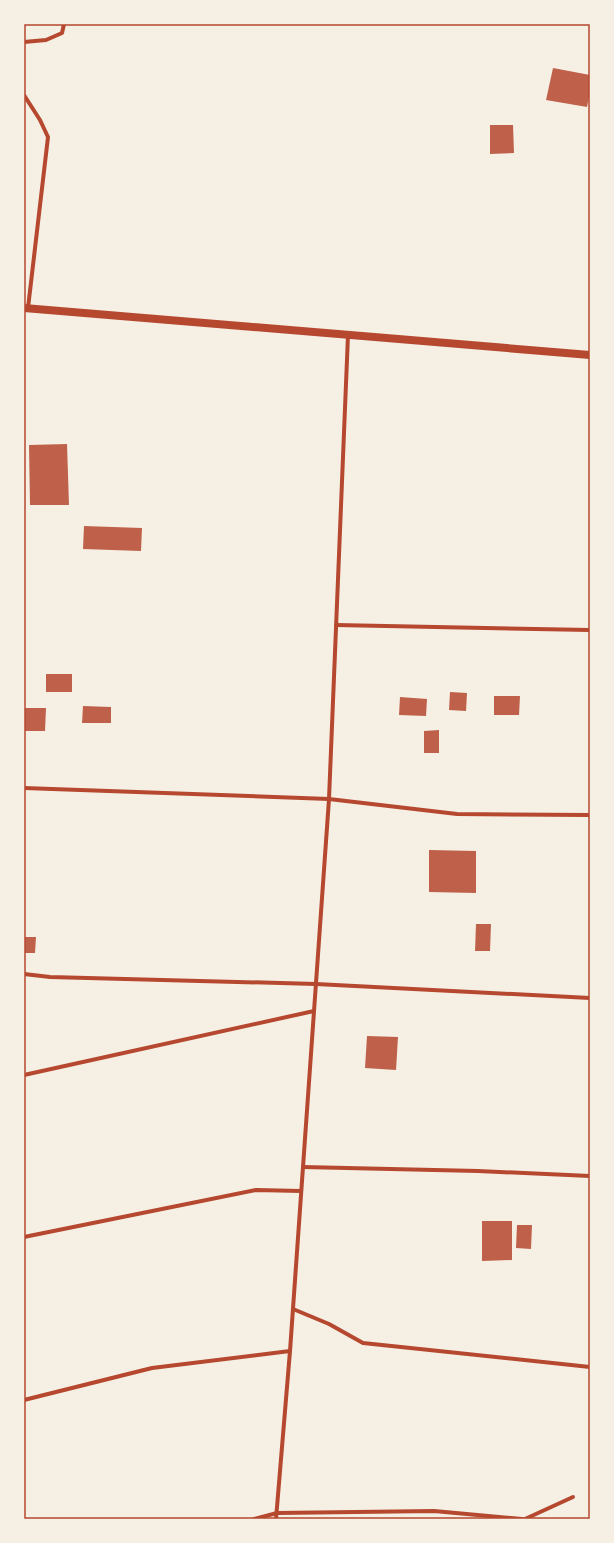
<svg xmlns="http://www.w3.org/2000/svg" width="614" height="1543" font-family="'Fira Sans',sans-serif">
  <rect width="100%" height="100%" fill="#f6efe4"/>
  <g fill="#bf614a">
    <path d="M 553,68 L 590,75 L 590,92 L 587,107 L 546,100 Z"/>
    <path d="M 490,125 L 513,125 L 514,153 L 490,154 Z"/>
    <path d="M 67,444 L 69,505 L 30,505 L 29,445 Z"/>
    <path d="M 84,526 L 142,528 L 141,551 L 83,549 Z"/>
    <rect x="46" y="674" width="26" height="18"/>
    <path d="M 450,692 L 467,693 L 466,711 L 449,710 Z"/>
    <path d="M 494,696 L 520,696 L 519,715 L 494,715 Z"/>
    <path d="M 400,697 L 427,699 L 426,716 L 399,715 Z"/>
    <path d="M 83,706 L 111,707 L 111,723 L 82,723 Z"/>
    <path d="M 24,708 L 46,708 L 45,731 L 24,731 Z"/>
    <path d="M 439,730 L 439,753 L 424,753 L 424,731 Z"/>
    <path d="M 429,850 L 476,851 L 476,893 L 429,892 Z"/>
    <path d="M 476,924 L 491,924 L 490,951 L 475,951 Z"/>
    <path d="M 24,937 L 36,937 L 35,953 L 24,953 Z"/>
    <path d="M 367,1036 L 398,1037 L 396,1070 L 365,1068 Z"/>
    <path d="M 482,1221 L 512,1221 L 512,1260 L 482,1261 Z"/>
    <path d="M 517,1225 L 532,1225 L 531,1249 L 516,1248 Z"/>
  </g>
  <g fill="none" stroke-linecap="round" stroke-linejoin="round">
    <g stroke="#b5482f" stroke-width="4">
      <path d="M 24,42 L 46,40 L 62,33 L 64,24"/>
      <path d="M 24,95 L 40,120 L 48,137 L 28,308"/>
      <path d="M 336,625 L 590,630"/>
      <path d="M 24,788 L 329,799 L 457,814 L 590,815"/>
      <path d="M 24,974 L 50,977 L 316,984 L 590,998"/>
      <path d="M 24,1075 L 314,1011"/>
      <path d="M 303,1167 L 478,1171 L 590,1176"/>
      <path d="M 24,1237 L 256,1190 L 301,1191"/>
      <path d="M 293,1309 L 329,1324 L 363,1343 L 590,1367"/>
      <path d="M 24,1400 L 152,1368 L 290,1351"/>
      <path d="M 254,1519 L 277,1513 L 434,1511 L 522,1519"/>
      <path d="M 276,1519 L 290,1351 L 329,799 L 348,335"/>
      <path d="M 525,1519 L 573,1497"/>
    </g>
    <path stroke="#b5482f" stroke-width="8" d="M 24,308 L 590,355"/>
  </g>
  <rect width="614" height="1543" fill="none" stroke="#f6efe4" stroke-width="50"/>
  <rect x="25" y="25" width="564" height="1493" fill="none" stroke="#b5482f" stroke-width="1.5"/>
</svg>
